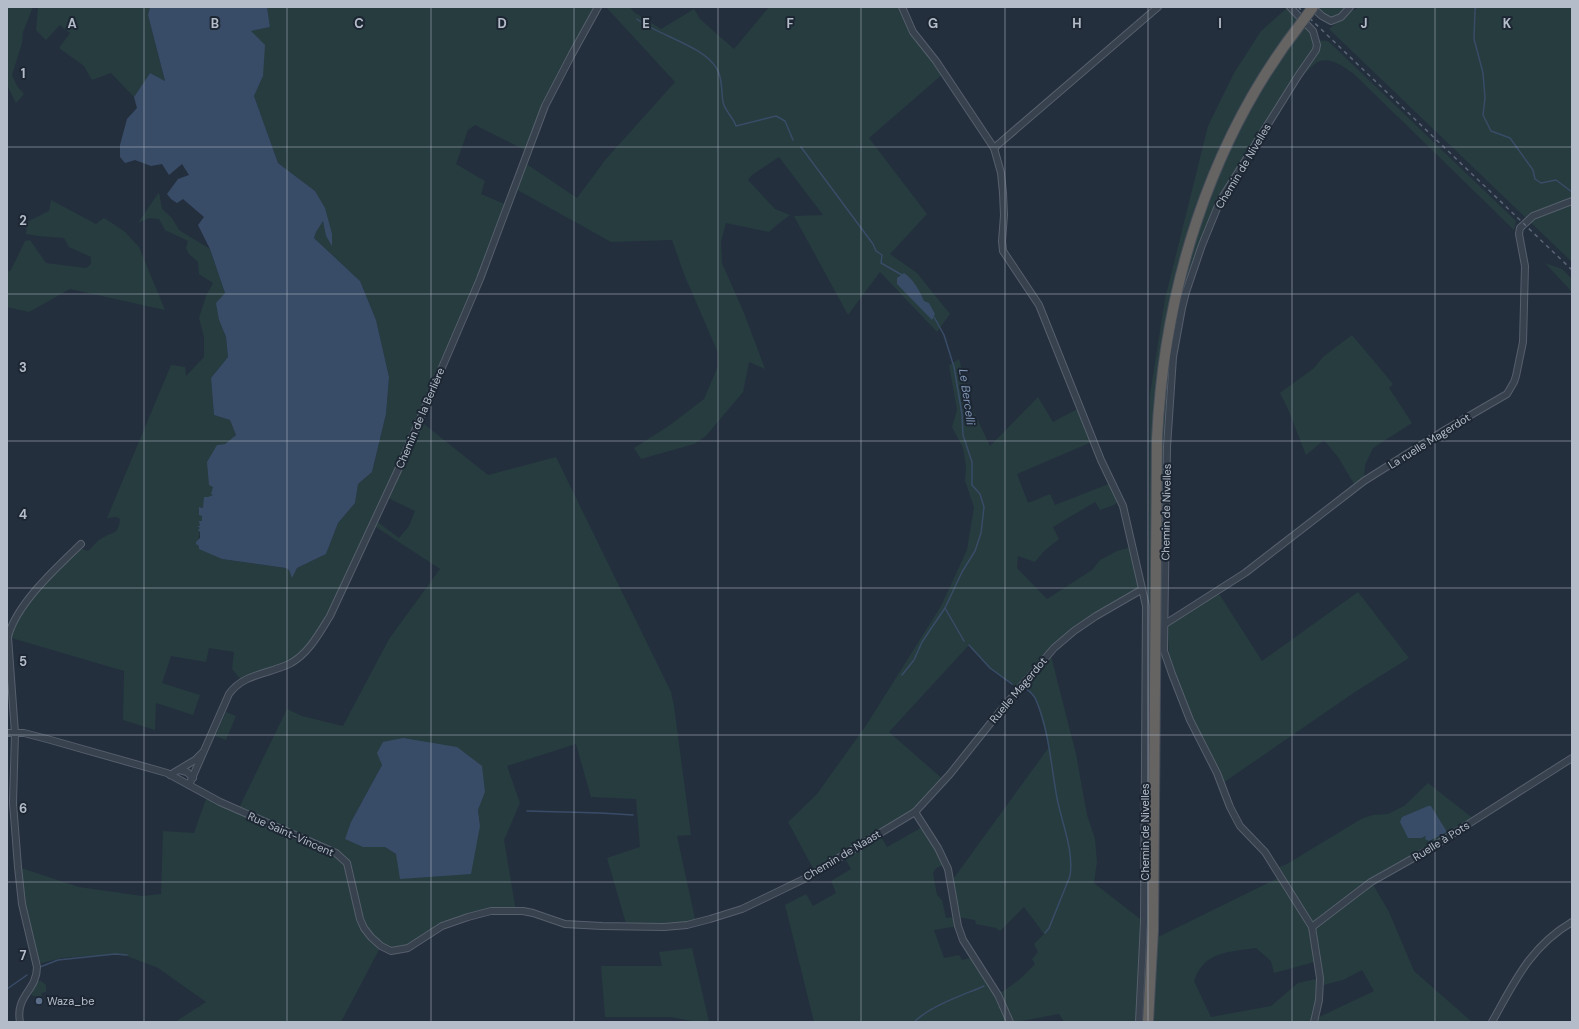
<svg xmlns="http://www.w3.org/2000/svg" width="1579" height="1029" font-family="'DM Sans',sans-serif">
  <rect width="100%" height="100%" fill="#242f3e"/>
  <g fill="#263c3f" fill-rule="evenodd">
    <path d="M 7,7 L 33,7 L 23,32 L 22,43 L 12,75 L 17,86 L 24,94 L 16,103 L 7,85 Z"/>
    <path d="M 38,7 L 150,7 L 148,15 L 165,82 L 150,73 L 134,97 L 111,73 L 92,80 L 84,66 L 59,48 L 70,33 L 60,25 L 46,40 L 36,30 Z"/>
    <path d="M 267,7 L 598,7 L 545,106 L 529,152 L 475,125 L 468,130 L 456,164 L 485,181 L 481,194 L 507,205 L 480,279 L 419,420 L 488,475 L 556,457 L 671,692 L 674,706 L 691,835 L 677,836 L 696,923 L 627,927 L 607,858 L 640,847 L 636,799 L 591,797 L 576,744 L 507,766 L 520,803 L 504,840 L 516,911 L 498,910 L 449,923 L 415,944 L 397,950 L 381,946 L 341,1022 L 175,1022 L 206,1002 L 158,968 L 127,956 L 114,954 L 62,958 L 37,964 L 18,867 L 79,887 L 142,896 L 161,894 L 163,831 L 194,833 L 207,796 L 238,810 L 287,709 L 302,716 L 343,726 L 389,639 L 440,569 L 373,525 L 330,616 L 298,658 L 242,681 L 232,669 L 234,652 L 209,648 L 206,662 L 171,656 L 162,683 L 200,695 L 193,715 L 156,703 L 155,730 L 123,720 L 124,671 L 8,637 L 31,596 L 77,547 L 88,551 C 92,547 97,541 102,538 C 113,532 119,534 120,519 L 116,517 L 107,518 L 171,365 L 185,367 L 186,376 L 204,357 L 204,337 L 199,318 L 206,296 L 213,283 L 199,274 L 198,262 L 189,254 L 186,248 L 188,241 L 165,230 L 159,219 L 149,218 L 138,223 L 159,192 L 162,209 L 172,218 L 179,230 L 210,249 L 225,293 L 219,320 L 226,337 L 228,357 L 211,378 L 214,415 L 230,420 L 236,435 L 225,444 L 217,445 L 213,494 L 203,508 L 200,507 L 202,516 L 202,522 L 200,521 L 200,526 L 197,526 L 200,528 L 198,545 L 222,559 L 286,568 L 289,570 L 292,577 L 297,568 L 326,554 L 338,523 L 355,503 L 358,484 L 372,472 L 386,414 L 389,377 L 376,320 L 360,281 L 314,238 L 316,232 L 323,221 L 326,236 L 332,245 L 315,191 L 278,163 L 254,96 L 263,76 L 250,31 L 270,27 ZM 386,497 L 415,511 L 409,526 L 399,538 L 375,520 ZM 382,765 L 485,792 L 478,810 L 480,826 L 396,854 L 385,847 L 363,847 L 351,822 Z"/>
    <path d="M 606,7 L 630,7 L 634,12 L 661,29 L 694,9 L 700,19 L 734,49 L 769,7 L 902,7 L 911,27 L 944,73 L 869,138 L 927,214 L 890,254 L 917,273 L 950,314 L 937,332 L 880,272 L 848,315 L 794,216 L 823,215 L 779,157 L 752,175 L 748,180 L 775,209 L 790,215 L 778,224 L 769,232 L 726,223 L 721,242 L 722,263 L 744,313 L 765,369 L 749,362 L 743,392 L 706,436 L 694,444 L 641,459 L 634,448 L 670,425 L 704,399 L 718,366 L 718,353 L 684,274 L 672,240 L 611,242 L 514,188 L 525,163 L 577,198 L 606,159 L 675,82 Z"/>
    <path d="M 1321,7 L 1349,7 L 1344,13 L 1331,19 L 1318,11 Z"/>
    <path d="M 1359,7 L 1572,7 L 1572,262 L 1329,29 L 1350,12 Z"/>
    <path d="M 1287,8 L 1299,20 L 1197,207 L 1186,241 L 1172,293 L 1162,346 L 1157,391 L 1150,933 L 1145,1022 L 1141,1022 L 1147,763 L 1150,395 L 1165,299 L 1208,126 L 1234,73 L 1261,31 Z"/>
    <path d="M 1306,25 L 1314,38 L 1314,50 L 1222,194 L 1191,270 L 1170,380 L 1165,657 L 1159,660 L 1160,439 L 1169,344 L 1192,243 L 1216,180 L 1249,113 L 1276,67 Z"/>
    <path d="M 1316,40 L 1328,41 L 1516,221 L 1514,230 L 1354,74 C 1343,67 1330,55 1316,63 C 1309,68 1307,74 1298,76 L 1314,54 Z"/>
    <path d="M 51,200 L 96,224 L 104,218 L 124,231 L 139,247 L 165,310 L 70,289 L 29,312 L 7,307 L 7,272 L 11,270 L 25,241 L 30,240 L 46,263 L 86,268 L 91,264 L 91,257 L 69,247 L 64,238 L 38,236 L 26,234 L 27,222 L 49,211 Z"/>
    <path d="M 1545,263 L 1562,269 L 1572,279 L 1572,292 Z"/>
    <path d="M 1352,335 L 1393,384 L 1389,388 L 1412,423 L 1373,448 L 1365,465 L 1364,481 L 1356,487 L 1338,457 L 1324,440 L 1306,455 L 1288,409 L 1280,393 L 1314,368 L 1323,357 Z"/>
    <path d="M 959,359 L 972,408 L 990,446 L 1038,397 L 1053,422 L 1081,407 L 1094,441 L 1017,474 L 1028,503 L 1050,494 L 1055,505 L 1111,483 L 1120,499 L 1114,505 L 1100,510 L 1095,502 L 1053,527 L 1059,539 L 1044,551 L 1035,562 L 1018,556 L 1017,568 L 1047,599 L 1092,570 L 1100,560 L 1117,551 L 1132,547 L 1141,590 L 1111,607 L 1050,652 L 1076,754 L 1087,815 L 1095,839 L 1097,862 L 1094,883 L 1144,922 L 1139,1022 L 1064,1022 L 1059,1014 L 1016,1022 L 814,1022 L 785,905 L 806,894 L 813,906 L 836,893 L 831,881 L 851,869 L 843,855 L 815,872 L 788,822 L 817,794 L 867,724 L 941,606 L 967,550 L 974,507 L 965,481 L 966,466 L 963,448 L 952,427 L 957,410 L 949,365 ZM 969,645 L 990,668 L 1018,689 L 1021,685 L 1032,693 L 1036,698 L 1049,747 L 951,882 L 954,917 L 946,918 L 942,900 L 937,895 L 933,873 L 936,868 L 946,864 L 924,826 L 887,847 L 879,833 L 920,808 L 945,781 L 889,732 ZM 1024,907 L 1044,934 L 1034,944 L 1038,952 L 1032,959 L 1035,964 L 1020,979 L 998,995 L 973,957 L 962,960 L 959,955 L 944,958 L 934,930 L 958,926 L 957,917 L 975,920 L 976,924 L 996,928 L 1000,931 Z"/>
    <path d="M 1216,589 L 1262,661 L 1358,592 L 1409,658 L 1355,692 L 1223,783 L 1220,772 L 1193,719 L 1169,655 L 1167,620 Z"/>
    <path d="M 226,712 L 236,716 L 226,740 L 215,736 Z"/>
    <path d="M 1428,783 L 1474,819 L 1371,881 L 1389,912 L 1414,971 L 1472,1022 L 1152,1022 L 1156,938 L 1282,876 L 1277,868 L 1287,864 L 1361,819 L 1373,815 L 1388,814 L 1404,806 ZM 1256,948 L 1271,961 L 1274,973 L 1318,961 L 1320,978 L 1298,983 L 1271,1006 L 1211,1017 L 1194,981 C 1204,951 1229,952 1256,948 ZM 1362,970 L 1374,991 L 1317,1018 L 1320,986 L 1343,980 Z"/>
    <path d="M 692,948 L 709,1022 L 697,1022 L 671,1017 L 605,1017 L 601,966 L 662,966 L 659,952 Z"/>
    <path d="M 38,981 L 41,981 L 46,985 L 46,992 L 41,993 L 42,996 L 33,996 L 29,992 Z"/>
  </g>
  <g fill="#394c67">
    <path d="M 150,7 L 267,7 L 270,27 L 251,31 L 265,45 L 263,76 L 254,96 L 278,163 L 315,191 L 325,208 L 332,234 L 332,246 L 326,236 L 323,221 L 316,232 L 314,238 L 360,281 L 376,320 L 389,377 L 386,414 L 372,472 L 358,484 L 355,503 L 338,523 L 326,554 L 297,568 L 292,578 L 289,570 L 286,568 L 222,559 L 199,549 L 199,546 L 196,544 L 196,542 L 200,538 L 200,532 L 198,530 L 200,528 L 197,526 L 200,526 L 199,521 L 202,521 L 202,516 L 199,515 L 199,507 L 203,508 L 204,497 L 208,497 L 213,495 L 211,494 L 213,487 L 209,485 L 207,462 L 217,445 L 225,444 L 236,435 L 230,420 L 214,415 L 211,378 L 228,357 L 226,337 L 219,320 L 216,303 L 225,293 L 210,249 L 198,225 L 204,217 L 183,199 L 177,203 L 171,199 L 167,194 L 178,179 L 189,175 L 182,164 L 169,175 L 162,164 L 151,166 L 135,160 L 125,163 L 120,157 L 120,145 L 127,119 L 137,108 L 134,97 L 150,73 L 165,81 L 148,15 Z"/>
    <path d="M 904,273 C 915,281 919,290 924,301 L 929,303 L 935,314 L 932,320 L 897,284 L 897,278 Z"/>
    <path d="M 403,738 L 457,747 L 482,766 L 485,792 L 478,810 L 480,826 L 471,874 L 400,879 L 396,854 L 385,847 L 363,847 L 345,839 L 351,822 L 382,765 L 377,753 L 383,742 Z"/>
    <path d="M 1428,806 L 1431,806 L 1447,832 L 1429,841 L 1425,839 L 1426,836 L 1421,838 L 1408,838 L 1400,822 L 1402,817 Z"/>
  </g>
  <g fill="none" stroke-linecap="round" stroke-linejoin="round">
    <g stroke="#394c67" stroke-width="1.5">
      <path d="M 1477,7 L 1475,9 L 1474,39 L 1483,73 L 1485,98 L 1483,115 L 1491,131 L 1510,138 L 1533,170 L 1535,179 L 1541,183 L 1556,180 L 1572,192"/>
      <path d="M 637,19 C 659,36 704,46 717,69 C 723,79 721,91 723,102 C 725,111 733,117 736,126 L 776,116 L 785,121 L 793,140"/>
      <path d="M 801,147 L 873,244 L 876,251 L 882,255 L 881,263 L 902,275"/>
      <path d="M 945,608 L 964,641"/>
      <path d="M 969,645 L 990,668 L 1012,684"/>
      <path d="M 902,675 L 914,660 L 922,642 L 945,608 L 962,572 L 975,551 L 981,533 L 984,507 L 980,494 L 972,485 L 972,462 L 963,435 L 962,414 L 954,367 L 944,335 L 934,317"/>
      <path d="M 1024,687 C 1029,691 1034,694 1036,700 C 1049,730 1051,766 1057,798 C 1062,824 1074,850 1070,876 L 1049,928 L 1045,933"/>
      <path d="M 527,811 L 601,813 L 633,815"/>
      <path d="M 40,967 L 58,960 L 115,954 L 127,955"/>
      <path d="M 7,989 L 27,975"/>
      <path d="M 914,1022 C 932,1005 961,996 984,986"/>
    </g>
    <defs>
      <g id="minor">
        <path d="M 902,7 L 913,32 L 936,61 L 994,148 L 1001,173 L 1003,193 L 1004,215 L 1002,241 L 1003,251 L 1039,305 L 1101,460 L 1123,506 L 1146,606 L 1144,922 L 1139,1022"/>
        <path d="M 1290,7 L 1313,31 L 1317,45 L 1316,50 L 1298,76 L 1220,201 L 1202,245 L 1186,292 L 1182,308 L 1173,357 L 1167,447 L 1164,644 L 1164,651 L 1172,674 L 1190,720 L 1217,773 L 1230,807 L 1240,826 L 1265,852 L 1312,927 L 1320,978 L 1319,1000 L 1314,1022"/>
        <path d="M 1312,7 L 1322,16 L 1331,21 L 1341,17 L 1350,7"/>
        <path d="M 994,148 L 1158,7"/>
        <path d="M 1165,624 L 1245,573 L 1364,481 L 1445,430 L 1507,394 L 1514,382 L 1516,376 L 1523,342 L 1525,266 L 1519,234 L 1520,228 L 1533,216 L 1572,201"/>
        <path d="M 7,733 L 24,733 L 47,739 L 167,773 L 220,802 L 336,853 L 347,863 L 360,919 L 364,928 L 371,937 L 381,946 L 391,951 L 397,950 L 408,948 L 442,926 L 468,917 L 491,911 L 523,911 L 533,913 L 565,924 L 602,926 L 664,927 L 687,925 L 710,919 L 742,909 L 804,879 L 915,812 L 938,848 L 948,869 L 958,926 L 963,940 L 998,995 L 1010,1022"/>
        <path d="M 179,770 L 187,772 L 193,778"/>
        <path d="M 170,775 L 195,760 L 202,753"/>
        <path d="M 189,785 L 229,694 C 244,673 270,674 291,663 C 309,653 320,632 330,616 L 398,470 L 480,279 L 545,106 L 572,54 L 598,7"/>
        <path d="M 915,812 L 950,774 L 1001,710 L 1054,648 L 1074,631 L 1096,616 L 1141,590"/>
        <path d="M 1312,927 L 1371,882 L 1426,851 L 1572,758"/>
        <path d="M 20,1022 C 15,995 37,991 37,967 L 22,904 L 18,867 L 13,803 L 15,733 L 8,637 C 16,604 57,567 81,544"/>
        <path d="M 1492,1022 C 1515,981 1530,947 1572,922"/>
      </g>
      <path id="trunk" d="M 1148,1022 L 1153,931 L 1157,439 C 1164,290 1209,141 1302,22"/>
    </defs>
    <use href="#minor" stroke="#565f6c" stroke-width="8"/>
    <use href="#trunk" stroke="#434c59" stroke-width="12"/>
    <use href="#minor" stroke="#38414e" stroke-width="6"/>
    <use href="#trunk" stroke="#656462" stroke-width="10"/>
    <path stroke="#5a6575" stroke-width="1.5" stroke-dasharray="4 4" stroke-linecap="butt" d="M 1298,7 L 1572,270"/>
    <defs>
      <path id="trunk-bridge" d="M 1302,22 L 1313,7"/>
    </defs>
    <use href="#trunk-bridge" stroke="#434c59" stroke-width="12" stroke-linecap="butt"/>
    <use href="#trunk-bridge" stroke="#656462" stroke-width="10"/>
  </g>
  <path fill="none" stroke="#b4bcc9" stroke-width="1" stroke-opacity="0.55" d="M 144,7 L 144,1022M 287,7 L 287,1022M 431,7 L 431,1022M 574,7 L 574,1022M 718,7 L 718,1022M 861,7 L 861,1022M 1005,7 L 1005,1022M 1148,7 L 1148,1022M 1292,7 L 1292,1022M 1435,7 L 1435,1022M 7,147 L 1572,147M 7,294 L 1572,294M 7,441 L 1572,441M 7,588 L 1572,588M 7,735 L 1572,735M 7,882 L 1572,882"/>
  <circle fill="#5c6f8a" stroke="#1d2633" stroke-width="1.5" cx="39" cy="1001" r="4"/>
  <g text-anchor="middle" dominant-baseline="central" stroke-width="4" stroke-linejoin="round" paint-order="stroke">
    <g font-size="11" fill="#b4bcc9" stroke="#1d2633">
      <text transform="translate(1243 166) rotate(-59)">Chemin de Nivelles</text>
      <text transform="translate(420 418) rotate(-67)">Chemin de la Berlière</text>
      <text transform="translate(1429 441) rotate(-32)">La ruelle Magerdot</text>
      <text transform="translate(1166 512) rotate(-89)">Chemin de Nivelles</text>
      <text transform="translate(1018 690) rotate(-50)">Ruelle Magerdot</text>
      <text transform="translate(1145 832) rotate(-90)">Chemin de Nivelles</text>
      <text transform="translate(291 834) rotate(24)">Rue Saint-Vincent</text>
      <text transform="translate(1441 841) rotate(-32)">Ruelle à Pots</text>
      <text transform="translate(842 855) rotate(-31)">Chemin de Naast</text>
    </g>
    <g font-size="11" fill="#b4bcc9" stroke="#1d2633" text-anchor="start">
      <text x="47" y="1001">Waza_be</text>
    </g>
    <g font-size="12" font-style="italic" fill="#7c92b1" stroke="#1d2633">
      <text transform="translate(967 397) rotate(82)">Le Bercelli</text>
    </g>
  </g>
  <g font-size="13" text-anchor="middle" font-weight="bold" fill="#b4bcc9" stroke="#1d2633" stroke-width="4" stroke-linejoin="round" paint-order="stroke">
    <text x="72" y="28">A</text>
    <text x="215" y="28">B</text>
    <text x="359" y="28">C</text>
    <text x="502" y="28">D</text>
    <text x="646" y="28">E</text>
    <text x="790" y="28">F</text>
    <text x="933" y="28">G</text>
    <text x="1077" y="28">H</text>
    <text x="1220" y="28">I</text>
    <text x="1364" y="28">J</text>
    <text x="1507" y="28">K</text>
    <text x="23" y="78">1</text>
    <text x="23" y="225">2</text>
    <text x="23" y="372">3</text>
    <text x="23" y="519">4</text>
    <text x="23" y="666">5</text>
    <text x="23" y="813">6</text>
    <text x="23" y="960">7</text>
  </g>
  <rect width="1579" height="1029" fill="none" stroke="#b4bcc9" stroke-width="16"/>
</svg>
